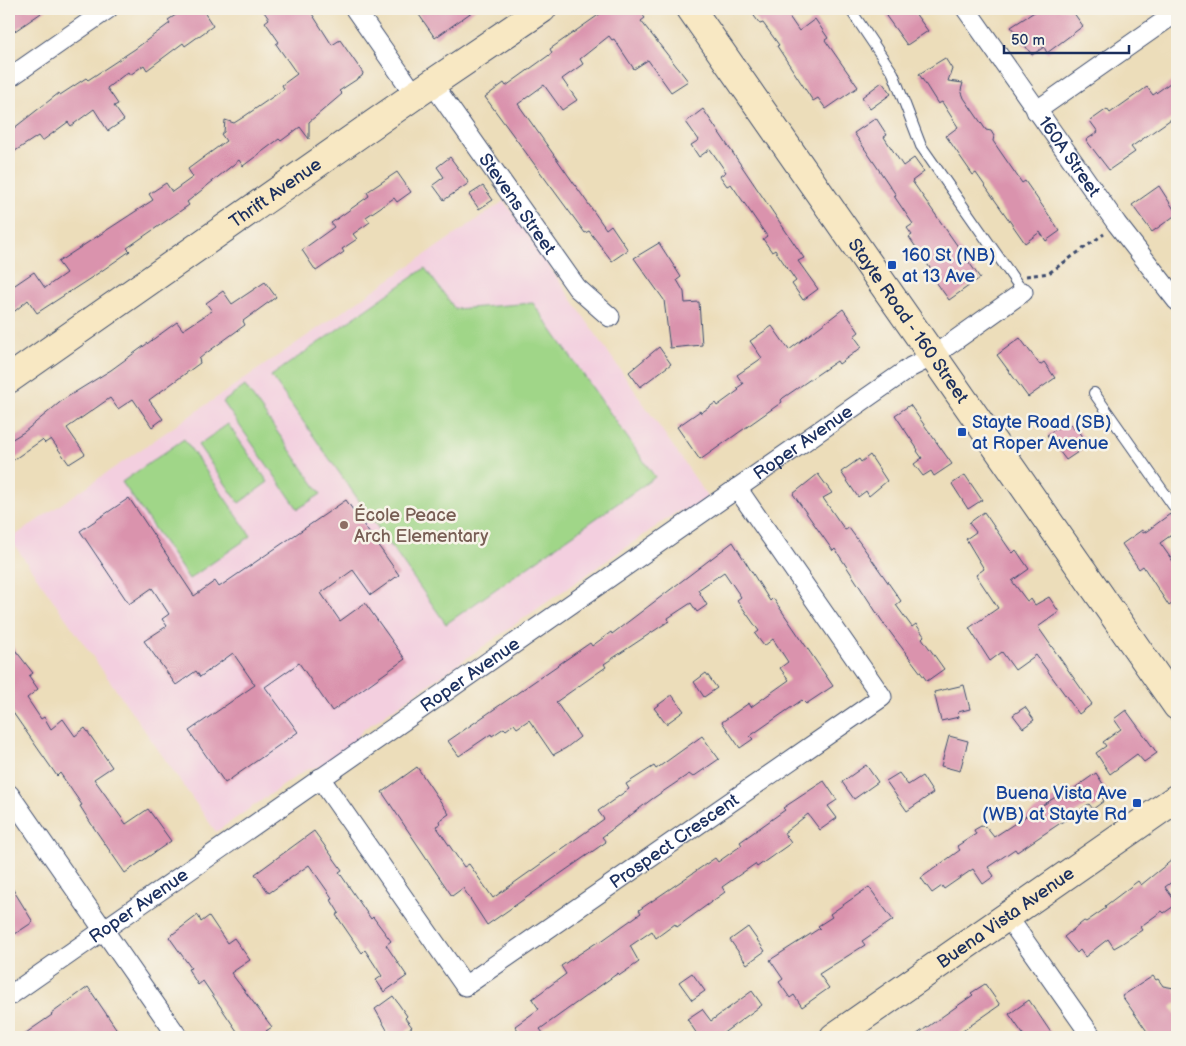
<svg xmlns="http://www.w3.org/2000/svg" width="1186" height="1046" font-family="'Balsamiq Sans',sans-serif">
  <rect width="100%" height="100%" fill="#f7f3e8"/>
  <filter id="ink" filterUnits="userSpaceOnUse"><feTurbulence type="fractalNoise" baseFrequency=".02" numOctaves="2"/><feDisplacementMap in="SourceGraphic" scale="10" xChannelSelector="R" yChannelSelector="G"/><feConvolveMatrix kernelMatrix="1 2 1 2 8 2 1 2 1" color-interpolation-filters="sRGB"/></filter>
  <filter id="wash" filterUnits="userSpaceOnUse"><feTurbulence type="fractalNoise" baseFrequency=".0096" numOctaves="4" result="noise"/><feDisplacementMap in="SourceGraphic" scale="20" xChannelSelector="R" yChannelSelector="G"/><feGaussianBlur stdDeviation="1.12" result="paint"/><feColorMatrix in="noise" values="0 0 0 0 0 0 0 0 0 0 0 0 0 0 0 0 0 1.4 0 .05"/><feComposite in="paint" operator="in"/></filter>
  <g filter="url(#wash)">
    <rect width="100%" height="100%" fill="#ecddba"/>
    <path fill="#f3cfdf" d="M 504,201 L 708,497 L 692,508 L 677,512 L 363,730 L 348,749 L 322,766 L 307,769 L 216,832 L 10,539 Z"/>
    <g fill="#a0d688" stroke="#5e8273">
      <path d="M 425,268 L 455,309 L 533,303 L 655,477 L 446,624 L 271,376 Z"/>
      <path d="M 245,386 L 321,494 L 298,509 L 223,402 Z"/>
      <path d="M 228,424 L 268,482 L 239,503 L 198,445 Z"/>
      <path d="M 184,439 L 251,536 L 189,579 L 122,482 Z"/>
    </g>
    <g id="blocks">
      <g fill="#da93ad">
        <path d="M 9,9 L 47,9 L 9,35 Z"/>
        <path d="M 185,9 L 202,9 L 213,26 L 185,46 L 183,43 L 147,70 L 144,65 L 130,75 L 128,72 L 107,88 L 118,104 L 114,106 L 124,120 L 108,131 L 94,109 L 71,126 L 68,122 L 42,141 L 38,136 L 9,155 L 9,132 L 59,93 L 60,95 L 86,78 L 88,80 L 135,49 L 170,23 L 168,20 Z"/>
        <path d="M 262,9 L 309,9 L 332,45 L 340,40 L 363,73 L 362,76 L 339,91 L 342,94 L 309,122 L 309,139 L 300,127 L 281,141 L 279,139 L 243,166 L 239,160 L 187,202 L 189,205 L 127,248 L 130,251 L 100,272 L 37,313 L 28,300 L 9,316 L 9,289 L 34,272 L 45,288 L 66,273 L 58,262 L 153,200 L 149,194 L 166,183 L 172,192 L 193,177 L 188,169 L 226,141 L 221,134 L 224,132 L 225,120 L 234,123 L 242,118 L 284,89 L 282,85 L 297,74 L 276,44 L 279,42 L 265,22 L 269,19 Z"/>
        <path d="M 415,9 L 476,9 L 435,38 Z"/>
        <path d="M 607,9 L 638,9 L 645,18 L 641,21 L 688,81 L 671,92 L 648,60 L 634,69 L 614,39 L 612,40 L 609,36 L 580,59 L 583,64 L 562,79 L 577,100 L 562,110 L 544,85 L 518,104 L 606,229 L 611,225 L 628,250 L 612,261 L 589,231 L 585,233 L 485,97 L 504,83 L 506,86 L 552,53 L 550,49 Z"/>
        <path d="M 749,9 L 784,9 L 799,31 L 815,19 L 828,38 L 825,40 L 858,87 L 826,109 L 818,98 L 813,101 L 777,46 L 779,45 L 763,23 L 760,24 Z"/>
        <path d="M 896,9 L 912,9 L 928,31 L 907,45 L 886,16 Z"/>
        <path d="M 1039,9 L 1071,9 L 1083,26 L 1047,53 L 1044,47 L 1032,55 L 1011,27 Z"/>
        <path d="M 945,58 L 952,69 L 948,81 L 963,83 L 961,90 L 964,98 L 986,130 L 991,131 L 994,136 L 993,141 L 1022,183 L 1025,181 L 1060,231 L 1046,241 L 1040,232 L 1025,243 L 976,173 L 973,175 L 946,136 L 958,127 L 942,102 L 938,104 L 919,74 Z"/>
        <path d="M 1177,78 L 1177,115 L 1131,147 L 1135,152 L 1109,170 L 1086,140 L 1098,132 L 1090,121 L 1107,109 L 1110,113 L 1147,87 L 1153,95 Z"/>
        <path d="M 882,82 L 891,94 L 870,109 L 862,97 Z"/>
        <path d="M 703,109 L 804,258 L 798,261 L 818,289 L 803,300 L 792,284 L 796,281 L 775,250 L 772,252 L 763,239 L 767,236 L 731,184 L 727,186 L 720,176 L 726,172 L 710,149 L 699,157 L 691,145 L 699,140 L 686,122 Z"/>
        <path d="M 876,118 L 887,135 L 884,137 L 903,166 L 914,158 L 924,172 L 912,181 L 980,278 L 949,300 L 929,272 L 930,268 L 909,237 L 912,235 L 907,228 L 913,224 L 894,196 L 896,195 L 854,133 Z"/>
        <path d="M 450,157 L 469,183 L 444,200 L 433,185 L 444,177 L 437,167 Z"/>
        <path d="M 397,172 L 411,192 L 397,202 L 394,198 L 366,217 L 370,222 L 353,234 L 357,239 L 342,249 L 344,252 L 316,271 L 302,250 L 334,227 L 331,223 L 369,196 L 367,192 Z"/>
        <path d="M 483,186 L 493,200 L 479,209 L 469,195 Z"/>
        <path d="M 1159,186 L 1177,214 L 1152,232 L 1132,205 Z"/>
        <path d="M 659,243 L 681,277 L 677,280 L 684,292 L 685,303 L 699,302 L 702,345 L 670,348 L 664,300 L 634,258 Z"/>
        <path d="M 265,282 L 276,297 L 243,321 L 245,325 L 205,354 L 199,359 L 200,363 L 149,400 L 163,419 L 152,427 L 133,399 L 118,409 L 110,398 L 67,428 L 85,454 L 69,464 L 51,439 L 45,443 L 42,440 L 9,463 L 9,441 L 24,432 L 64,399 L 111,370 L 177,322 L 183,330 L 212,311 L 206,303 L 223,291 L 232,304 Z"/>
        <path d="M 843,309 L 859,332 L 854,336 L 862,347 L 839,364 L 837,361 L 783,398 L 781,400 L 782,402 L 700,460 L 677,427 L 700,411 L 701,413 L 715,403 L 717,406 L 739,390 L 737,388 L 743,384 L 737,375 L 762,358 L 750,341 L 772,326 L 789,350 Z"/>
        <path d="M 1020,338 L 1040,365 L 1044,362 L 1055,378 L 1028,397 L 997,355 Z"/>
        <path d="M 659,347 L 671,364 L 640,387 L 629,372 Z"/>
        <path d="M 910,405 L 952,464 L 934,476 L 931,471 L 923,476 L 914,464 L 922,458 L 917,451 L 918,450 L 895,415 Z"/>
        <path d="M 1066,422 L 1068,426 L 1071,424 L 1074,429 L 1076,427 L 1084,438 L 1079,442 L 1084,448 L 1066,460 L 1047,435 Z"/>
        <path d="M 870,455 L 887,481 L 869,496 L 866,491 L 858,497 L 841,472 L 859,459 L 861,462 Z"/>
        <path d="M 818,474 L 832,493 L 823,498 L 845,530 L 849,528 L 868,554 L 901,601 L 896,605 L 912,627 L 916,624 L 924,636 L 922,638 L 944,669 L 927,681 L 884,624 L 835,549 L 833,551 L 793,494 Z"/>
        <path d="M 965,475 L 982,500 L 968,509 L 952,484 Z"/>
        <path d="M 129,498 L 194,596 L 215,581 L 219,587 L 346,500 L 399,575 L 371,595 L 353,570 L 321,593 L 340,621 L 365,603 L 405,659 L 332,711 L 299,663 L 265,687 L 298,732 L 225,783 L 189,731 L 255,685 L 233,653 L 200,677 L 196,671 L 176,685 L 144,641 L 167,626 L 162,619 L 169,614 L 152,588 L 129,604 L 80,531 Z"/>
        <path d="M 984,512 L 1010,550 L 1013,553 L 1016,550 L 1029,569 L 1012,581 L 1027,601 L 1031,599 L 1035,605 L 1049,597 L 1059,612 L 1038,627 L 1092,704 L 1079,714 L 1036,655 L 1015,670 L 1002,652 L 990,661 L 969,628 L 998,608 L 976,575 L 984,569 L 966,539 L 976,532 L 969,523 Z"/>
        <path d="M 1170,514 L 1177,522 L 1177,531 L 1160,543 L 1177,567 L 1177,600 L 1169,606 L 1143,566 L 1139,569 L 1122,544 L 1142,530 L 1143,533 L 1147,531 Z"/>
        <path d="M 733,542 L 770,601 L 773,598 L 833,686 L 806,704 L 802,700 L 750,736 L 753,739 L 740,748 L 722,722 L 749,703 L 751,707 L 789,680 L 780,668 L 788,662 L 773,639 L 764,646 L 755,634 L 759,631 L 737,600 L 741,597 L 724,572 L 698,590 L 707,605 L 697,612 L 691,603 L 668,618 L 669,621 L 604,664 L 606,667 L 556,702 L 580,737 L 566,748 L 553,755 L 529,720 L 517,728 L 514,724 L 506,730 L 504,728 L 492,736 L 491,734 L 459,756 L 448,741 L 590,643 L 592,646 L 611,632 L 612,634 Z"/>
        <path d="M 9,642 L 33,673 L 29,676 L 38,689 L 27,698 L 41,719 L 44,717 L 51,729 L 63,719 L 75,736 L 85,728 L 112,767 L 94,779 L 126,824 L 148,809 L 171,841 L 125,873 L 92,825 L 80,806 L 82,805 L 60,773 L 57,776 L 9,707 Z"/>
        <path d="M 706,673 L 717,688 L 704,697 L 694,682 Z"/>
        <path d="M 964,685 L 970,709 L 958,712 L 959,717 L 941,721 L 934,692 Z"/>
        <path d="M 672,695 L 684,711 L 666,724 L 654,708 Z"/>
        <path d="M 1025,707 L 1034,720 L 1023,728 L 1013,715 Z"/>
        <path d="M 1126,710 L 1157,753 L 1144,762 L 1137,754 L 1110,774 L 1096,753 L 1106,746 L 1103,742 L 1121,729 L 1114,719 Z"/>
        <path d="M 702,736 L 719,759 L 693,777 L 689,774 L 652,799 L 602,837 L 606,842 L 487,925 L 463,888 L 452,896 L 382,792 L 417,767 L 449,814 L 439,821 L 440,824 L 436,826 L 464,867 L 469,864 L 493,898 L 604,819 L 598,811 L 629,789 L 626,784 L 654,766 L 656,769 Z"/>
        <path d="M 949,736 L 968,741 L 960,771 L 941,766 Z"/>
        <path d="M 866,765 L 878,782 L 854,799 L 842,782 Z"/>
        <path d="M 899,773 L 908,785 L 922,776 L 933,793 L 907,811 L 886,781 Z"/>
        <path d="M 1096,773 L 1107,790 L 1100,795 L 1104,801 L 1093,809 L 1089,804 L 1017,852 L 1015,849 L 988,867 L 994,876 L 983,884 L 973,869 L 944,889 L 942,886 L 932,893 L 921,878 L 960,850 L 957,846 L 976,834 L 974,830 L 981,826 L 986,827 L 994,837 L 1057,796 L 1059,799 Z"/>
        <path d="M 824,781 L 837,800 L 828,806 L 837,818 L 820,830 L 808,814 L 784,833 L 791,843 L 757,867 L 755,864 L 722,887 L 725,892 L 677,927 L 675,924 L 656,938 L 652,931 L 630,946 L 639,962 L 620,975 L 618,973 L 540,1029 L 546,1037 L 523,1037 L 515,1026 L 539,1009 L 532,999 L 566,974 L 561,966 L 599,941 L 600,942 L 641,913 L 639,910 L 715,858 L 718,862 L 742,845 L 740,842 L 785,810 L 783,808 Z"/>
        <path d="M 314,831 L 342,870 L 339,872 L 371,919 L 373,917 L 391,941 L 386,945 L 407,976 L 384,992 L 376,980 L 382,976 L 365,950 L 362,953 L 336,915 L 339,913 L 331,900 L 333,899 L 309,865 L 269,893 L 255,874 Z"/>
        <path d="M 1177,856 L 1177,878 L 1165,887 L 1177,904 L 1164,913 L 1162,911 L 1140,927 L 1142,930 L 1121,944 L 1114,948 L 1108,939 L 1085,957 L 1080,950 L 1077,953 L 1064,937 L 1084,921 L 1086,922 L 1106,908 L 1105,906 L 1138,881 L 1141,885 Z"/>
        <path d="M 9,883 L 33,922 L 15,934 L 9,924 Z"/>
        <path d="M 869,887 L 893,920 L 862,941 L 865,945 L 819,974 L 829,988 L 802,1007 L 794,995 L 790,998 L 779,982 L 783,979 L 770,960 L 820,928 L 818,926 L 832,917 L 830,914 Z"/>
        <path d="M 198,915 L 201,922 L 209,916 L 227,943 L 234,938 L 250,960 L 231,973 L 272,1027 L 266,1031 L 271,1037 L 241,1037 L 203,981 L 198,985 L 188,969 L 191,968 L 169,937 Z"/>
        <path d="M 748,927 L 765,951 L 747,964 L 730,940 Z"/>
        <path d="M 692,973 L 705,991 L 692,1000 L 679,982 Z"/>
        <path d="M 1153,976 L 1156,980 L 1158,979 L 1163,986 L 1174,988 L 1177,993 L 1177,1002 L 1171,1007 L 1177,1016 L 1177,1037 L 1151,1037 L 1122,996 Z"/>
        <path d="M 985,984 L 1000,1005 L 954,1037 L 913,1037 L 973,995 L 971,993 Z"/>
        <path d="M 88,987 L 122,1037 L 20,1037 L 52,1015 L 51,1014 Z"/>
        <path d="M 752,991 L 762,1005 L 718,1037 L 699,1037 L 687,1019 L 702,1009 L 711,1021 Z"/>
        <path d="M 393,996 L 407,1016 L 405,1018 L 412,1027 L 397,1037 L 391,1037 L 375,1009 Z"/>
        <path d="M 1029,1000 L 1054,1037 L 1025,1037 L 1009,1014 Z"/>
      </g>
    </g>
  </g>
  <g filter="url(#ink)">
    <use href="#blocks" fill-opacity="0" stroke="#3a496c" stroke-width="1"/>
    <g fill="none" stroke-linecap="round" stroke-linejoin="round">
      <defs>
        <g id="lane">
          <path d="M 850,9 L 893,73 L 921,146 L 1023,292"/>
          <path d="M 1094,393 L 1177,511"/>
        </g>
        <g id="street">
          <path d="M 355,9 L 415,95"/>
          <path id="s1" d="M 966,9 L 1117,224 L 1177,301"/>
          <path d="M 9,78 L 108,9"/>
          <path id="s2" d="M 432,83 L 577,288 L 610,317"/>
          <path d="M 1036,111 L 1177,12"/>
          <path id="s3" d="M 320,778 L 465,986 L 882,697 L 737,488"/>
          <path d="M 9,794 L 178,1037"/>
          <path d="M 1007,916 L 1092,1037"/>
          <path id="s4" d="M 9,996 L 911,367 L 933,356 L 1023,292"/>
        </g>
        <g id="secondary">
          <path id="s5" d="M 691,9 L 1177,706"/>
          <path id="s6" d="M 9,379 L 415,95 L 542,9"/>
          <path id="s7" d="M 834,1037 L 1177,798"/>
        </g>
      </defs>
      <use href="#lane" stroke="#3a496c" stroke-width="12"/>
      <use href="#street" stroke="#3a496c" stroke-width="21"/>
      <use href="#secondary" stroke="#3a496c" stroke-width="30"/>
      <path stroke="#3a496c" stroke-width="3" stroke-dasharray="4 4" stroke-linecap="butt" d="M 1026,276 L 1049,273 L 1104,234"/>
      <use href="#lane" stroke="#fff" stroke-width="10"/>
      <use href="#street" stroke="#fff" stroke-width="19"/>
      <use href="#secondary" stroke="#f8e8c3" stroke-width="28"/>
    </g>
  </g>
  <g fill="#1a4fb4" stroke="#f7f3e8" stroke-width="2">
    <rect x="887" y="260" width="10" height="10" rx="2.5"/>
    <rect x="957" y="427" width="10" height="10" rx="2.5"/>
    <rect x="1132" y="798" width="10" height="10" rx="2.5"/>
  </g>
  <circle fill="#8d6e63" stroke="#f7f3e8" stroke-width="2" cx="344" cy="525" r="5"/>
  <g text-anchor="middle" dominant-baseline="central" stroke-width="5" stroke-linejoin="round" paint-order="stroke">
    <g font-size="18" fill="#1b2f5e" stroke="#f7f3e8">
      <text stroke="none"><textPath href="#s1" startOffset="180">160A Street</textPath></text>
      <text stroke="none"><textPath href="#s6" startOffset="325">Thrift Avenue</textPath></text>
      <text stroke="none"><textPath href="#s2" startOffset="148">Stevens Street</textPath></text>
      <text stroke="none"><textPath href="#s5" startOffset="380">Stayte Road - 160 Street</textPath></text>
      <text stroke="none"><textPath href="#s4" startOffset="968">Roper Avenue</textPath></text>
      <text stroke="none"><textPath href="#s4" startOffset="562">Roper Avenue</textPath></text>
      <text stroke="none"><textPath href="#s3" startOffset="508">Prospect Crescent</textPath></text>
      <text stroke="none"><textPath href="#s4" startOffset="158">Roper Avenue</textPath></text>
      <text stroke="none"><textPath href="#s7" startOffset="209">Buena Vista Avenue</textPath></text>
    </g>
    <g font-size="18" fill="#164399" stroke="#f7f3e8" text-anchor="start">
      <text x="902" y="255">160 St (NB)<tspan x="902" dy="21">at 13 Ave</tspan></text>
      <text x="972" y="422">Stayte Road (SB)<tspan x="972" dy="21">at Roper Avenue</tspan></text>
      <text x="1127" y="793" text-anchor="end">Buena Vista Ave<tspan x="1127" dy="21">(WB) at Stayte Rd</tspan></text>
    </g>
    <g font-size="18" fill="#785e54" stroke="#f7f3e8" text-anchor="start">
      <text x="354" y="515">École Peace<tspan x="354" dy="21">Arch Elementary</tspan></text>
    </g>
  </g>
  <rect width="1186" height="1046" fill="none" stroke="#f7f3e8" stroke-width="30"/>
  <path d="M1004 45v8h125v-8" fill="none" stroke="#1b2f5e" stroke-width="2.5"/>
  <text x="1011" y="45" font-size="15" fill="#1b2f5e" stroke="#f7f3e8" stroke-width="4" paint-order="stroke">50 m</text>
</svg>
